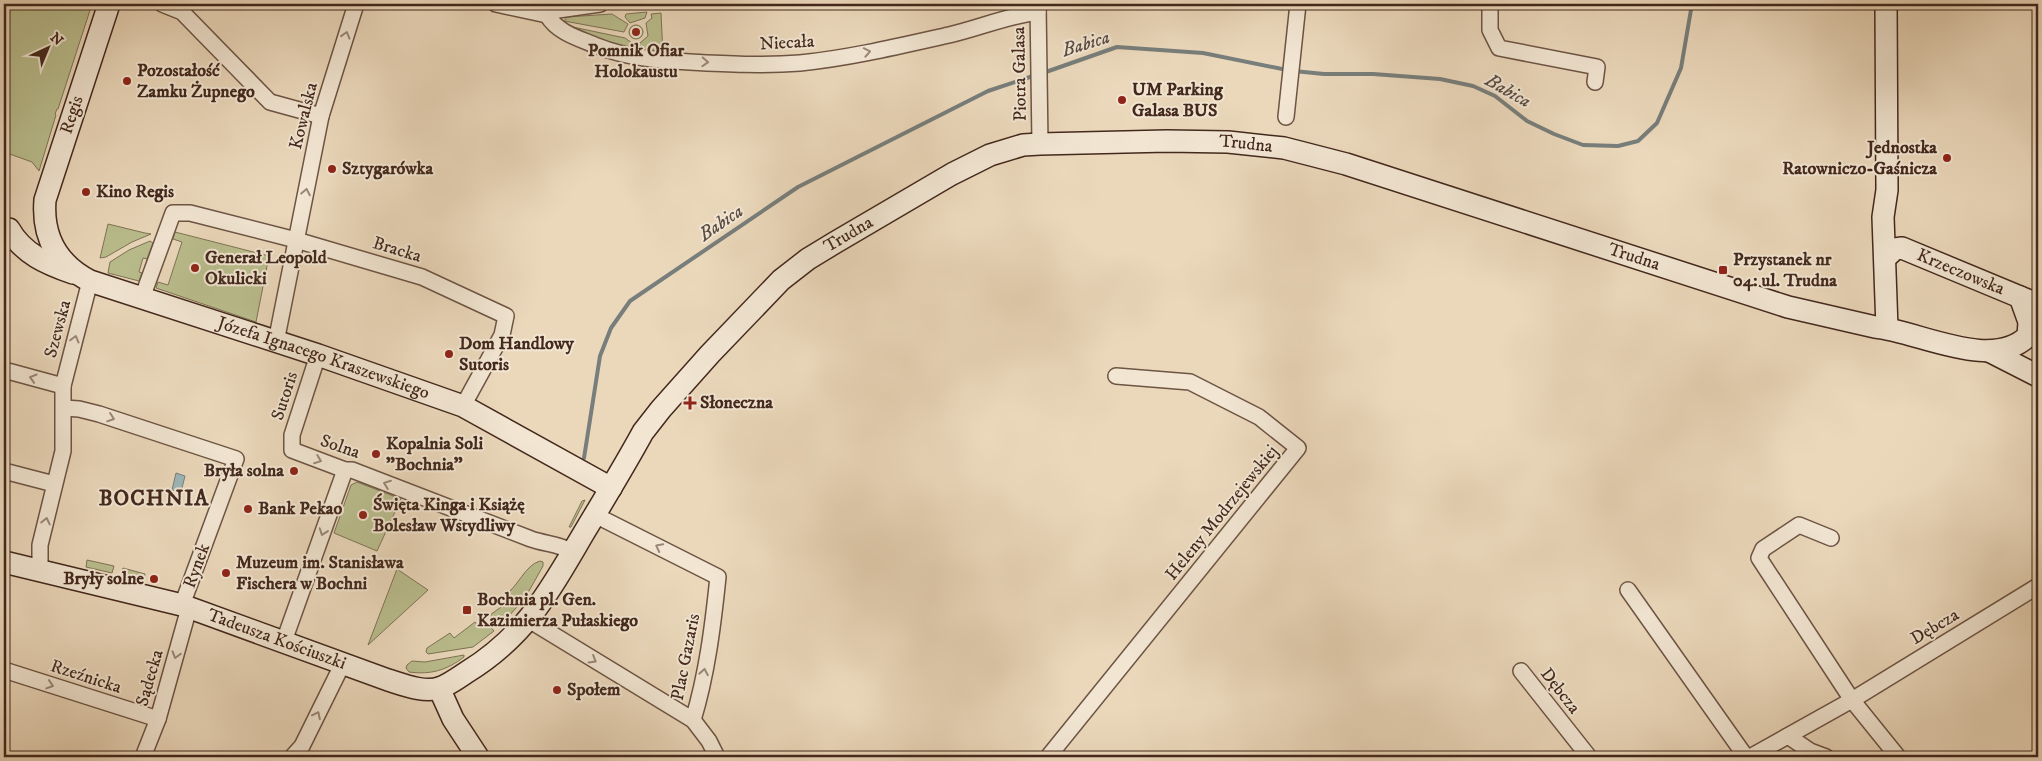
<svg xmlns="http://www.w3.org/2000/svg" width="2042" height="761" font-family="'IM FELL DW Pica',serif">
  <rect width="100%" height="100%" fill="#ebd8bb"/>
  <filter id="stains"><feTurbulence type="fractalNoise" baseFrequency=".004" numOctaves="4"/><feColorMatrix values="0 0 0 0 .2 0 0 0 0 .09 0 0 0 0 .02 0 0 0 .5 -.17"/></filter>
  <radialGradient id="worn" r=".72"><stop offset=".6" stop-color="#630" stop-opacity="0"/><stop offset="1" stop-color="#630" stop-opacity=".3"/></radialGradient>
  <g fill="#babe8e" stroke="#7e7356">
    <path d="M 4,4 L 92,4 L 58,109 L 57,109 L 55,114 L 56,115 L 39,171 L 32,162 L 4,152 L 4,56 L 8,43 L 4,41 Z"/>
    <path d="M 647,12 L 645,18 L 630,23 L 625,17 L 626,14 Z"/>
    <path d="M 661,13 L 663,55 L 629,51 L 568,26 L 625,38 L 632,43 L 640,43 L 648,36 L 646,23 L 652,18 L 651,14 Z"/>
    <path d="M 612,14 L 628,24 L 624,32 L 564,21 L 567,17 Z"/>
    <circle cx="636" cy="32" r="7"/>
    <path d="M 108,224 L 145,233 L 151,234 L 132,242 L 106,257 L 100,258 Z"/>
    <path d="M 175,232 L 269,256 L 256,322 L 156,288 L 158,282 L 168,285 L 182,242 L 173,239 Z"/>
    <path d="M 150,241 L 153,243 L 147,259 L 143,258 L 139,272 L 142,273 L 139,281 L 108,273 L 110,262 L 129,250 Z"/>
    <path d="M 357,482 L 401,499 L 377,551 L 334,533 L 351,485 Z"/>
    <path d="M 585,500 L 571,527 L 569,527 L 582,501 Z"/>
    <path d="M 87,560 L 114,566 L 112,573 L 86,567 Z"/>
    <path d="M 540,561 L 543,562 L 543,566 L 525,598 L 500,626 L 490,615 L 508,602 L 505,595 C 518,587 525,565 540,561 Z"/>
    <path d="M 123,568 L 145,574 L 144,581 L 121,575 Z"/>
    <path d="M 397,569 L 428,590 L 368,645 Z"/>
    <path d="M 485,621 L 494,631 L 473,647 L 428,654 L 426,652 L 427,648 L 450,633 L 454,638 L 475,622 L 478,626 Z"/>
    <path d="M 464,655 L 464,657 C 447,670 431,675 409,672 L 406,668 L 407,665 L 412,661 L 425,662 Z"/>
  </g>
  <path fill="#9cb7ba" stroke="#787e7b" d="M 176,473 L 185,476 L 181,492 L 172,490 Z"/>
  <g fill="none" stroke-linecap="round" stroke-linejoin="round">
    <g stroke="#787e7b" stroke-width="4">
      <path d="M 1294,71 L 1324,74 L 1373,74 L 1440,79 L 1473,86 L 1495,96 L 1527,121 L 1554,134 L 1583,145 L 1618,146 L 1638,141 L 1657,123 L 1681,68 L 1692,4"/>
      <path d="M 1043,73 L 1117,47 L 1203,53 L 1287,70"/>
      <path d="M 584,458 L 600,356 L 611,328 L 630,301 L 798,187 L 988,91 L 1036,75"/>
    </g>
    <defs>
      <g id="street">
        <path d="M 162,4 L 182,12 L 270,102 L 321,116"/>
        <path d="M 496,4 L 547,15 L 558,10 L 600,4"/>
        <path d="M 1038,4 L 1040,144"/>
        <path d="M 1490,4 L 1490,30 L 1499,48 L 1597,67 L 1595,82"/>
        <path d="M 547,15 C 558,33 578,38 597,46 C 627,58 658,60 690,62 C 726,64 763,66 800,63 C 850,58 900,46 949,35 C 979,28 1007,16 1038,12"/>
        <path d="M 1286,117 L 1298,4"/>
        <path d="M 142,298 L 173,213 L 190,213 L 296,240 L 422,277 L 506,316 L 502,335 L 463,406"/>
        <path d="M 276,342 L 321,116 L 356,4"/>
        <path d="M 318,355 L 292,435 L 292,450 L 345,470 L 352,470 L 531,539 C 545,544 560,544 573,552"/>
        <path d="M 4,370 L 63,386"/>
        <path d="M 64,408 L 79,409 L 99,414 L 236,459 L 182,605"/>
        <path d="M 4,471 L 54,484"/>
        <path d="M 595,515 L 718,577 C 713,625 707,674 693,720"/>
        <path d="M 1831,538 L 1799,525 L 1763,549 L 1759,558 L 1852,700 L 1898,757"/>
        <path d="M 40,569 L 40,545 L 63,451 L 63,386 L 90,281"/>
        <path d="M 1628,590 L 1746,757"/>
        <path d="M 529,620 L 693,720 L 709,741 L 717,757"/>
        <path d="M 284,641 L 345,470"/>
        <path d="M 4,670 L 158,719"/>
        <path d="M 1521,671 L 1589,757"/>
        <path d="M 1788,736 L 1810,751 L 1826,757"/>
        <path d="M 143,757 L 158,719 L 189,608"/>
        <path d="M 292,757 L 302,746 L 343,663"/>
        <path d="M 1048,757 L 1298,448 L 1259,417 L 1190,382 L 1116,376"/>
        <path d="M 1750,757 L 1852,700 L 2038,586"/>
      </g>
      <g id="secondary">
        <path id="s1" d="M 109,4 L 45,200 C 42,237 57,264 90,281 L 318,355 L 463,406 L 611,488"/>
        <path d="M 1886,4 L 1887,190 L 1883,217 L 1887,328"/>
        <path d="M 9,229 C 23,254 47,264 73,273"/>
        <path id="s2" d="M 1885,258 L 1895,249 L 1902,248 L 2032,302"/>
        <path d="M 1989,351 L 2038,376"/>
        <path id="s3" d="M 4,562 L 182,605 L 388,680 C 404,685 424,693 440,688 C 450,684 458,678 467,672 C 527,635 550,590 585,531 C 605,498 625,465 643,432 L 661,409 L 710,354 L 781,280 L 808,259 L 836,242 L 952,174 L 990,155 L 1023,145 L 1040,144 L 1167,141 L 1228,142 L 1284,148 L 1346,164 L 1788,307 L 1875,327 C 1918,331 1992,372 2028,336 L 2029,322 L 2020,297"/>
        <path d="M 439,688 L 453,719 L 478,757"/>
      </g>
    </defs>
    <use href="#street" stroke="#6d5444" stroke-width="18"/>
    <use href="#secondary" stroke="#43281d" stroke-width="24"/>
    <use href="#street" stroke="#f2e6d3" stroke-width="15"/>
    <use href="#secondary" stroke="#f2e6d3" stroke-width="21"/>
  </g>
  <defs><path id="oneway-chevron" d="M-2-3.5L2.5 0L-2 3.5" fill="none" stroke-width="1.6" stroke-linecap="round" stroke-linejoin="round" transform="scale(1.25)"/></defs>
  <g stroke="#9a8778">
    <use href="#oneway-chevron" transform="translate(346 35) rotate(-73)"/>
    <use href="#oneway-chevron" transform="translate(867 52) rotate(-11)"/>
    <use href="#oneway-chevron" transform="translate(705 62) rotate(3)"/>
    <use href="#oneway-chevron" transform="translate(306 192) rotate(-79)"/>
    <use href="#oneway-chevron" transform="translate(75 339) rotate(-75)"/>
    <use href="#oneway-chevron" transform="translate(33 378) rotate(-163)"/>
    <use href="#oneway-chevron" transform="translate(111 418) rotate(19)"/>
    <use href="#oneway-chevron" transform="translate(318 460) rotate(21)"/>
    <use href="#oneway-chevron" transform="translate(387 484) rotate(-159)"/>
    <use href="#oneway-chevron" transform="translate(46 521) rotate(-77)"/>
    <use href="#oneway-chevron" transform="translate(323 532) rotate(109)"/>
    <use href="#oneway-chevron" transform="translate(659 547) rotate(-153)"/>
    <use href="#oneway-chevron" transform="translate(176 655) rotate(106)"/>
    <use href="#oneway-chevron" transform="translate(593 660) rotate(31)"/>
    <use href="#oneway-chevron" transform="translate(704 672) rotate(-80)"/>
    <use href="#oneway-chevron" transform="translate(50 685) rotate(18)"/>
    <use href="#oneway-chevron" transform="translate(317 715) rotate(-64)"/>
  </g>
  <g fill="#8f2418" stroke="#f2e6d3" stroke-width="2">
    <circle cx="636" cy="32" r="5"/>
    <circle cx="127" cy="81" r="5"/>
    <circle cx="1122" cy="100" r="5"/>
    <circle cx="1947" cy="158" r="5"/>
    <circle cx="332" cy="169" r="5"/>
    <circle cx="86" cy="192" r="5"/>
    <circle cx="195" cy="268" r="5"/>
    <rect x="1718" y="265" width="10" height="10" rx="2.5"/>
    <circle cx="449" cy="354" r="5"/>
    <path d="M687.5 395.5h5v5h5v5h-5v5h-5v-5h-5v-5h5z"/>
    <circle cx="376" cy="454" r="5"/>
    <circle cx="294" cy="471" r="5"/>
    <circle cx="248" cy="509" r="5"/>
    <circle cx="363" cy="515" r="5"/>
    <circle cx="226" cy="573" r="5"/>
    <circle cx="154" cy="579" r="5"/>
    <rect x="462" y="605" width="10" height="10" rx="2.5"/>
    <circle cx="557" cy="690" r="5"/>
  </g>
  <g text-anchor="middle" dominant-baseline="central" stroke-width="4" stroke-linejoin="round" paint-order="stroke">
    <g font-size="18" fill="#43281d" stroke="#f2e6d3">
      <text transform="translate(787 43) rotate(-3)">Niecała</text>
      <text transform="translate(1020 74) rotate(-91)">Piotra Galasa</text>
      <text transform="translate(72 115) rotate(-72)">Regis</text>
      <text transform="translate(304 116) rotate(-76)">Kowalska</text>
      <text stroke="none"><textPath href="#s3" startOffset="1495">Trudna</textPath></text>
      <text stroke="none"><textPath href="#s3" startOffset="1075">Trudna</textPath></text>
      <text transform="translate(397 250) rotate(17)">Bracka</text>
      <text stroke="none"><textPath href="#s3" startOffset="1900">Trudna</textPath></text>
      <text stroke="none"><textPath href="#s2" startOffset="84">Krzeczowska</textPath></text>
      <text transform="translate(58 329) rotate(-75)">Szewska</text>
      <text stroke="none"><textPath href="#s1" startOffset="551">Józefa Ignacego Kraszewskiego</textPath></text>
      <text transform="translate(285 396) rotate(-72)">Sutoris</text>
      <text transform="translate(340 447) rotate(19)">Solna</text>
      <text transform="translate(1222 513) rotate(-51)">Heleny Modrzejewskiej</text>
      <text transform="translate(197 566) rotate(-70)">Rynek</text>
      <text transform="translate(1935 627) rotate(-31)">Dębcza</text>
      <text stroke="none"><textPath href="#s3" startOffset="284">Tadeusza Kościuszki</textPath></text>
      <text transform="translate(686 657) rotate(-79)">Plac Gazaris</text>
      <text transform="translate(86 677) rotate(18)">Rzeźnicka</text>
      <text transform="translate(150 678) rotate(-74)">Sądecka</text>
      <text transform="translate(1560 691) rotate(52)">Dębcza</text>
    </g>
    <g font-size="18" font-weight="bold" fill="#43281d" stroke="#f2e6d3" text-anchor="start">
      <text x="636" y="51" text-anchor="middle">Pomnik Ofiar<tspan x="636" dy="21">Holokaustu</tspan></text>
      <text x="137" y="71">Pozostałość<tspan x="137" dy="21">Zamku Żupnego</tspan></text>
      <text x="1132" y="90">UM Parking<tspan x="1132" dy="21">Galasa BUS</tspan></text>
      <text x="1937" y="148" text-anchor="end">Jednostka<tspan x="1937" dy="21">Ratowniczo-Gaśnicza</tspan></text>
      <text x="342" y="169">Sztygarówka</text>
      <text x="96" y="192">Kino Regis</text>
      <text x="205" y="258">Generał Leopold<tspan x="205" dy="21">Okulicki</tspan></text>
      <text x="1733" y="260">Przystanek nr<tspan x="1733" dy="21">04: ul. Trudna</tspan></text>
      <text x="459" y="344">Dom Handlowy<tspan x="459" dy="21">Sutoris</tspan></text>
      <text x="700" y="403">Słoneczna</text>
      <text x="386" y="444">Kopalnia Soli<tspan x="386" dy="21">"Bochnia"</tspan></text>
      <text x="284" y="471" text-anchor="end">Bryła solna</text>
      <text x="373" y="505">Święta Kinga i Książę<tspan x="373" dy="21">Bolesław Wstydliwy</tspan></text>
      <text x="258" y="509">Bank Pekao</text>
      <text x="236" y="563">Muzeum im. Stanisława<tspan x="236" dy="21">Fischera w Bochni</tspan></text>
      <text x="144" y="579" text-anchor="end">Bryły solne</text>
      <text x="477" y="600">Bochnia pl. Gen.<tspan x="477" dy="21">Kazimierza Pułaskiego</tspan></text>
      <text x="567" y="690">Społem</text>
    </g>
    <g font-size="19" font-style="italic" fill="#594c44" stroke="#f2e6d3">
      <text transform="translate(1086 44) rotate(-17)">Babica</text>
      <text transform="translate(1508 91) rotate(30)">Babica</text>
      <text transform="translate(721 223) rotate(-34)">Babica</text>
    </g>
    <g font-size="22" font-weight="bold" letter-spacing="1" fill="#43281d" stroke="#f2e6d3">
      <text x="154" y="498">BOCHNIA</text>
    </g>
  </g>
  <rect width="2042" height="761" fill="none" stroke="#ebd8bb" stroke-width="20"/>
  <rect x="5" y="5" width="2032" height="751" fill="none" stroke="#43281d" stroke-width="2.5"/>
  <rect x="10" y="10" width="2022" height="741" fill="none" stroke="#43281d"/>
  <g transform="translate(48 48) rotate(44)" stroke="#f2e6d3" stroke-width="4" paint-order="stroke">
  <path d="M0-4L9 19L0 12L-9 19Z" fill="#43281d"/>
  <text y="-8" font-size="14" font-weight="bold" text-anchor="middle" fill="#43281d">N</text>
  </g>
  <rect width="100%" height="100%" filter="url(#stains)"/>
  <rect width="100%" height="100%" fill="url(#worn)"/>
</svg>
